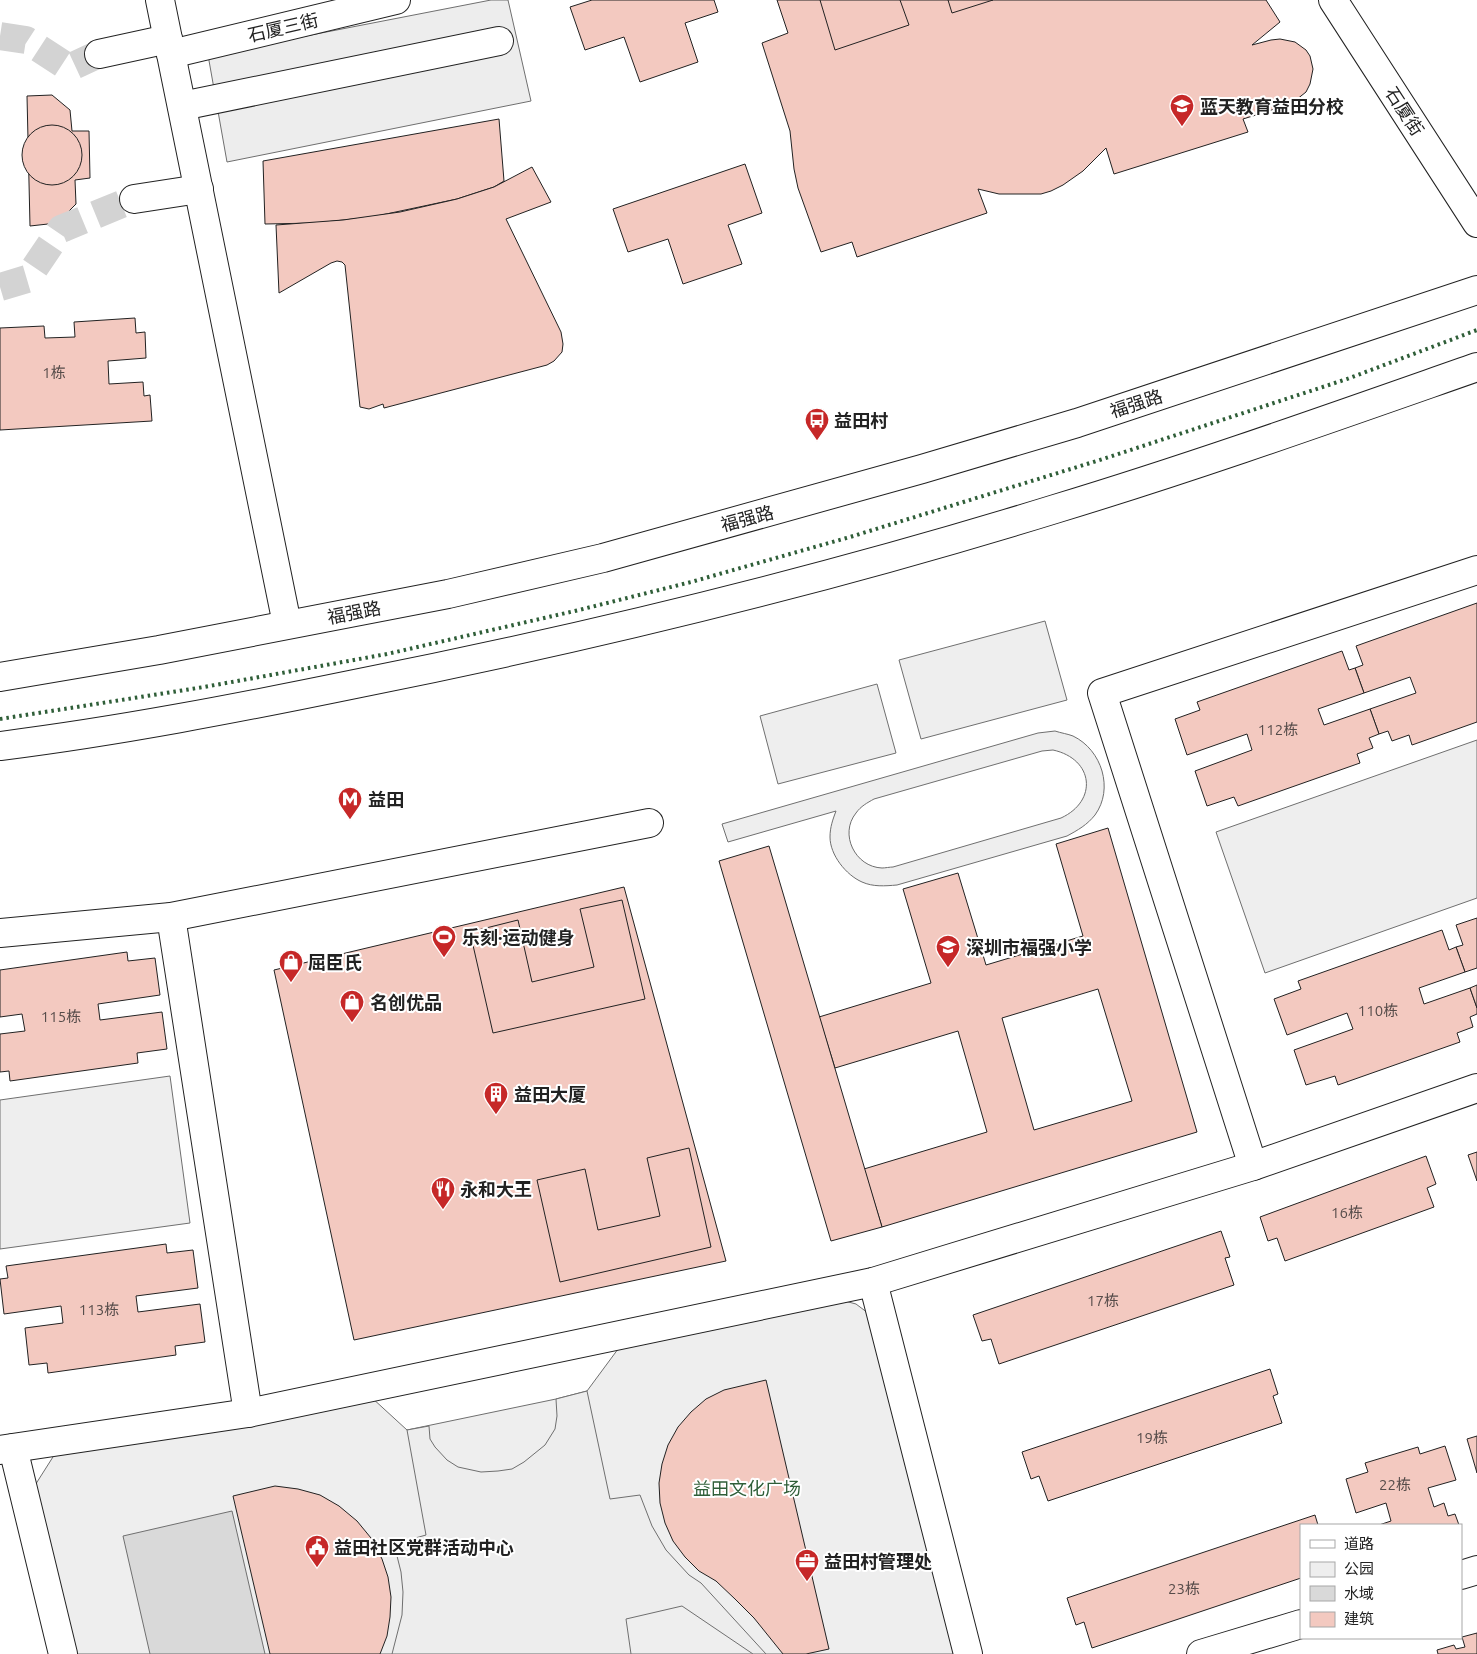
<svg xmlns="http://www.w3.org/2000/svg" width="1477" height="1654" font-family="Ubuntu,'Noto Sans SC',sans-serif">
  <rect width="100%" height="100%" fill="#fff"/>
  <g fill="#eee" stroke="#6f6f6f" fill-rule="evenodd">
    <path d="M 1045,621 L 1067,700 L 921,739 L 899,660 Z"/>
    <path d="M 877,684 L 896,753 L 778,784 L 760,716 Z"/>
    <path d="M 1055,731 C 1061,733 1068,734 1073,736 C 1102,750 1114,789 1095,815 C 1087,825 1078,830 1067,836 L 897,885 C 885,886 873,887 862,882 C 846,875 830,855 830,837 C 830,827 833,819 836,811 L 728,842 L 722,824 L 1038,733 ZM 1053,750 C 1094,759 1098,801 1061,818 L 893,867 C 890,867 885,868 882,868 C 855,867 839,834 856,813 C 861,806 867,803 874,799 L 1042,751 Z"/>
    <path d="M 1477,740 L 1477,898 L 1265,973 L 1216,832 Z"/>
    <path d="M 170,1076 L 190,1223 L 0,1249 L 0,1100 Z"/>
    <path d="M 841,1300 L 856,1304 L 876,1319 L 958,1654 L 73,1654 L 32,1490 L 58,1449 L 371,1397 L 407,1430 L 556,1399 L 587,1391 L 621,1345 Z"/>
  </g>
  <g fill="#ededed" stroke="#6f6f6f">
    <path d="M 491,0 L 508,0 L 531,101 L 227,162 L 208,55 Z"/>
    <path d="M 587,1391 L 610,1499 L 640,1495 L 652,1526 L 666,1550 L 689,1575 L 701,1583 L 766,1654 L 753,1654 L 682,1606 L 626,1619 L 631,1654 L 392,1654 L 402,1615 L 403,1592 L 401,1572 L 394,1544 L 426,1535 L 407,1430 L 429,1426 L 430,1439 L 435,1447 L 447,1460 L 458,1467 L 481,1472 L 498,1471 L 512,1469 L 524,1462 L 545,1445 L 555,1429 L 557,1416 L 556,1399 Z"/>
  </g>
  <path fill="#d9d9d9" stroke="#6f6f6f" d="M 232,1511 L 265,1654 L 150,1654 L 123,1536 Z"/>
  <g fill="#f3c9c0" stroke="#222" fill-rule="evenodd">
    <path d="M 592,0 L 714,0 L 718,12 L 685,23 L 698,62 L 640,82 L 624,37 L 585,50 L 570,7 Z"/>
    <path d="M 777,0 L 1266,0 L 1280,22 L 1252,45 L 1271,40 L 1280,39 L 1295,42 L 1306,50 L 1310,56 L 1313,69 L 1310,84 L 1306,92 L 1291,104 L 1243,119 L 1248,132 L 1114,174 L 1106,148 L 1083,171 L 1063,185 L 1051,191 L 1041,194 L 999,194 L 978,189 L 987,213 L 857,257 L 852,242 L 821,252 L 798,188 L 794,169 L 790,131 L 762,43 L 788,33 Z"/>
    <path d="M 820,0 L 900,0 L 909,25 L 835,50 Z"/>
    <path d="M 948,0 L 993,0 L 952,13 Z"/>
    <path d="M 52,95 L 70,110 L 72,131 L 89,131 L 90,178 L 75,180 L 76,204 L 57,223 L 30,226 L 27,96 Z"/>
    <path d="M 499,119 L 504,181 L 494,187 L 457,199 L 372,217 L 315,223 L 265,224 L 263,161 Z"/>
    <circle cx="52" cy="155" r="30"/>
    <path d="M 745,164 L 762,213 L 728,225 L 742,264 L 683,284 L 668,239 L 628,252 L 613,209 Z"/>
    <path d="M 532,167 L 551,202 L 506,219 L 561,332 L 563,344 L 562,352 L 554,361 L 547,365 L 384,408 L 383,404 L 369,409 L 360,407 L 345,265 L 342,262 L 337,261 L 331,263 L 279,293 L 276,225 L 343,220 L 400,212 L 457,199 L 494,187 Z"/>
    <path d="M 135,318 L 136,333 L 145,332 L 146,358 L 108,361 L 109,384 L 143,382 L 144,396 L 150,395 L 152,421 L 0,430 L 0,328 L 44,326 L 45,338 L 75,337 L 74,322 Z"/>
    <path d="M 1477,603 L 1477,722 L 1412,745 L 1409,735 L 1392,741 L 1388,731 L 1379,734 L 1370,709 L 1416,693 L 1410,677 L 1364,693 L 1355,668 L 1363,665 L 1356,646 Z"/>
    <path d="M 1342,651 L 1349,670 L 1355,668 L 1364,693 L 1318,709 L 1324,725 L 1370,709 L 1379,734 L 1369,738 L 1373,748 L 1357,754 L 1360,763 L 1238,806 L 1234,797 L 1207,806 L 1195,771 L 1252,750 L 1247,734 L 1187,755 L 1175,719 L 1200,710 L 1197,702 Z"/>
    <path d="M 1108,828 L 1197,1132 L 882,1227 L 864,1169 L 987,1132 L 958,1031 L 835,1068 L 819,1017 L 931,983 L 903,889 L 958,873 L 986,965 L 1083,936 L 1056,844 ZM 1098,989 L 1132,1101 L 1034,1130 L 1002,1018 Z"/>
    <path d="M 769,846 L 882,1227 L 831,1241 L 719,861 Z"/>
    <path d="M 624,887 L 726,1261 L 354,1340 L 274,970 Z"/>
    <path d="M 622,900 L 645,999 L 493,1033 L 470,932 L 518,920 L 532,982 L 594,967 L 580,909 Z"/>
    <path d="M 1477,918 L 1477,968 L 1465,972 L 1456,947 L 1463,945 L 1456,925 Z"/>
    <path d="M 1442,930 L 1449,950 L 1456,947 L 1465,972 L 1419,988 L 1424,1004 L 1470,988 L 1477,1008 L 1477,1014 L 1470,1017 L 1473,1027 L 1457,1033 L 1460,1042 L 1338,1085 L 1335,1076 L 1306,1085 L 1294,1050 L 1353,1029 L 1347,1013 L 1287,1035 L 1274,999 L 1301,989 L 1298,981 Z"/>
    <path d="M 127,952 L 128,961 L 155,958 L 160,995 L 98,1004 L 100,1020 L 162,1012 L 167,1049 L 137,1053 L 138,1063 L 10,1081 L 9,1071 L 0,1072 L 0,1034 L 25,1031 L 22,1014 L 0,1017 L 0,970 Z"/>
    <path d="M 1477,985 L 1477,1008 L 1470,988 Z"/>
    <path d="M 689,1148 L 711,1247 L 560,1282 L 537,1180 L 585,1169 L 598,1230 L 660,1216 L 647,1158 Z"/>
    <path d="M 1477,1152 L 1477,1181 L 1468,1155 Z"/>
    <path d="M 1426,1156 L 1436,1184 L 1427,1188 L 1434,1207 L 1285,1261 L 1277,1238 L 1268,1241 L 1260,1217 Z"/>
    <path d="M 1221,1231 L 1230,1257 L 1225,1258 L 1234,1285 L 999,1364 L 991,1339 L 982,1341 L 973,1315 Z"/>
    <path d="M 166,1244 L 167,1253 L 193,1250 L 198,1288 L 136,1296 L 138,1312 L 200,1304 L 205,1342 L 175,1346 L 176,1355 L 48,1373 L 47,1363 L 29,1365 L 25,1328 L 63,1323 L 61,1306 L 4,1314 L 0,1279 L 8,1278 L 6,1266 Z"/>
    <path d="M 1270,1369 L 1278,1394 L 1273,1396 L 1282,1423 L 1048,1501 L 1039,1476 L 1031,1479 L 1022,1452 Z"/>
    <path d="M 766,1380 L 829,1649 L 806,1654 L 783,1654 L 754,1618 L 735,1599 L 716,1581 L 699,1571 L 685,1557 L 673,1541 L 665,1523 L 660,1503 L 659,1483 L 662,1464 L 668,1445 L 678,1427 L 691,1412 L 706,1399 L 724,1390 Z"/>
    <path d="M 1477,1436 L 1477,1473 L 1467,1439 Z"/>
    <path d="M 1445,1446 L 1456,1480 L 1428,1488 L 1434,1507 L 1444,1503 L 1448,1516 L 1455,1514 L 1459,1525 L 1379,1525 L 1391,1521 L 1386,1503 L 1356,1513 L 1346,1479 L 1368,1472 L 1365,1463 L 1418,1447 L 1420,1454 Z"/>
    <path d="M 275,1486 L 298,1489 L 320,1495 L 339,1506 L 357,1521 L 371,1538 L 382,1559 L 388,1577 L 391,1597 L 390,1617 L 387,1636 L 380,1654 L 270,1654 L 233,1496 Z"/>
    <path d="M 1315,1515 L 1318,1525 L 1301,1525 L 1301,1578 L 1092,1648 L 1084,1622 L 1076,1625 L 1067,1598 Z"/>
    <path d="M 1477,1633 L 1477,1654 L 1438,1654 L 1437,1650 L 1454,1645 L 1456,1649 L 1465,1647 L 1462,1637 Z"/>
  </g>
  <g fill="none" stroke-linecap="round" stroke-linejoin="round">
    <g stroke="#d3d3d3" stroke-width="28" stroke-dasharray="28 14" stroke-linecap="butt">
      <path d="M 0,36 L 26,40 L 69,68 L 99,54"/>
      <path d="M 0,287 L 27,279 L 61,229 L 134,199"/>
    </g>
    <defs>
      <g id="minor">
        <path d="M 160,0 L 287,624"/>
        <path d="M 1333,0 L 1477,223"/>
        <path d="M 99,54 L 168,39"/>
        <path d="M 171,54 L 396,0"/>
        <path d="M 182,106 L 499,41"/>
        <path d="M 134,199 L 199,189"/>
        <path d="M 171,917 L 248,1413"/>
        <path d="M 0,933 L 171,917 L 649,823"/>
        <path d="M 1253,1166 L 1102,693 L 1477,570"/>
        <path d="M 873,1282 L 968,1654"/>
        <path d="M 13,1448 L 63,1654"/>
        <path d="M 0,1450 L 248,1413 L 873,1282 L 1253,1166 L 1477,1088"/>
        <path d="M 1461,1575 L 1477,1570"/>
        <path d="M 1201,1654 L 1301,1624"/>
      </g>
      <g id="major">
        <path d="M 0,677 L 159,650 L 448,594 L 603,558 L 922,469 L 1077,423 L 1477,290"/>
        <path d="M 0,746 C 119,731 238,708 355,684 C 591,637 825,580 1055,509 C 1197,466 1337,416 1477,367"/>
      </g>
    </defs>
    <use href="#minor" stroke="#222" stroke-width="30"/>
    <use href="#major" stroke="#222" stroke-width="30"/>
    <use href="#minor" stroke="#fff" stroke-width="28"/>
    <use href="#major" stroke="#fff" stroke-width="28"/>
    <path stroke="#2f5e38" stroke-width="4" stroke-dasharray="2.5 4" stroke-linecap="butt" d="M 0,719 L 204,687 L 387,654 L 579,610 L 691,582 L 850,537 L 1103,459 L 1347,379 L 1477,330"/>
  </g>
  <defs>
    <symbol id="school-pin" viewBox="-11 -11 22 30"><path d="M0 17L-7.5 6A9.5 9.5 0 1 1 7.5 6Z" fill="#c62828" stroke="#fff"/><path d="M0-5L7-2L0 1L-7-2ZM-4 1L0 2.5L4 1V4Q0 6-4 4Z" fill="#fff"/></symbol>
    <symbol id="bus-pin" viewBox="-11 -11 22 30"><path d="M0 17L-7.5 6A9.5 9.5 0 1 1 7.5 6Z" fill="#c62828" stroke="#fff"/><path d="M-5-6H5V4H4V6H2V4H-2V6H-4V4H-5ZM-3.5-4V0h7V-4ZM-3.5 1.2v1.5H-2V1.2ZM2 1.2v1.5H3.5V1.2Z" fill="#fff"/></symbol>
    <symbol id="metro-pin" viewBox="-11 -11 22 30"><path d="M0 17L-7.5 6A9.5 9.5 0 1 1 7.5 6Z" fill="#c62828" stroke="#fff"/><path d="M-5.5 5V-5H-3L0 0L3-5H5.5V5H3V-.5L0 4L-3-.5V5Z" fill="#fff"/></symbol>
    <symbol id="stadium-pin" viewBox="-11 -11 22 30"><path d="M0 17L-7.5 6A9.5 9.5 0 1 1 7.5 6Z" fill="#c62828" stroke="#fff"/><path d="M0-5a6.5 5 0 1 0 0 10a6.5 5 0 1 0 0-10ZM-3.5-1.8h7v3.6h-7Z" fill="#fff"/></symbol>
    <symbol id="shop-pin" viewBox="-11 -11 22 30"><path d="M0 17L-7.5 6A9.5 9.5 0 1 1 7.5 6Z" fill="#c62828" stroke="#fff"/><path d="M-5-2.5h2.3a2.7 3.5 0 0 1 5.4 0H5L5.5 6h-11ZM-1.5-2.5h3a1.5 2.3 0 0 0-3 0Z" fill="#fff"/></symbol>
    <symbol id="building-pin" viewBox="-11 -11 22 30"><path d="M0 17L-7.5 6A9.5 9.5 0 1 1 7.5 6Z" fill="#c62828" stroke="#fff"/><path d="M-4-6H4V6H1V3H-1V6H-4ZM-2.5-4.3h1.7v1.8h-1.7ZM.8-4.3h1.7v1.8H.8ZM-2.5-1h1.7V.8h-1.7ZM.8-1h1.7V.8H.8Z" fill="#fff"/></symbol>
    <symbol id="restaurant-pin" viewBox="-11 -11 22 30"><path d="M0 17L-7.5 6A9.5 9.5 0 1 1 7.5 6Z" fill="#c62828" stroke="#fff"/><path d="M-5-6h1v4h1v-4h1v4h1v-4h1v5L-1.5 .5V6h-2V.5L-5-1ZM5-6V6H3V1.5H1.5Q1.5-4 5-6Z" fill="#fff"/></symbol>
    <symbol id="civic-pin" viewBox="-11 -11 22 30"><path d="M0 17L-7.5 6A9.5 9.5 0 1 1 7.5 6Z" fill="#c62828" stroke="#fff"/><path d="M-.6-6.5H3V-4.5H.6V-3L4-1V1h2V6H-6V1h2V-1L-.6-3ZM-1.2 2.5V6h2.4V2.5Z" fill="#fff"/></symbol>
    <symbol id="office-pin" viewBox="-11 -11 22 30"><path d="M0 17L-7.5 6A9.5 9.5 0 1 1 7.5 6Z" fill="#c62828" stroke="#fff"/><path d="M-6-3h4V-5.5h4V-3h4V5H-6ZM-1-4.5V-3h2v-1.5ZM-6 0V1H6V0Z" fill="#fff"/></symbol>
  </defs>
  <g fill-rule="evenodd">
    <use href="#school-pin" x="1168" y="92" width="28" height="38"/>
    <use href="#bus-pin" x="803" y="406" width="28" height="38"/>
    <use href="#metro-pin" x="336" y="785" width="28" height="38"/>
    <use href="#stadium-pin" x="430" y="923" width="28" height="38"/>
    <use href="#school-pin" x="934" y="933" width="28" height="38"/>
    <use href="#shop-pin" x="277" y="948" width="28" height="38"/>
    <use href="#shop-pin" x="338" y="988" width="28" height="38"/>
    <use href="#building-pin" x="482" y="1080" width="28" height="38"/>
    <use href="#restaurant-pin" x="429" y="1175" width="28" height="38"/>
    <use href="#civic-pin" x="303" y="1533" width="28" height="38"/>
    <use href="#office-pin" x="793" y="1547" width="28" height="38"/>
  </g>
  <g text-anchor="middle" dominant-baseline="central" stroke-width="4" stroke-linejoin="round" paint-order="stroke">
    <g font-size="15" fill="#564c4a">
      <text x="54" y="372">1栋</text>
      <text x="1278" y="729">112栋</text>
      <text x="1378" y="1010">110栋</text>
      <text x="61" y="1016">115栋</text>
      <text x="1347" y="1212">16栋</text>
      <text x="1103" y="1300">17栋</text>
      <text x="99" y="1309">113栋</text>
      <text x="1152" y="1437">19栋</text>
      <text x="1395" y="1484">22栋</text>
      <text x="1184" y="1588">23栋</text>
    </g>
    <g font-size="18" fill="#222" stroke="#fff">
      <text transform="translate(283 27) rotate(-13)">石厦三街</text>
      <text transform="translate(1405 111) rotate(57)">石厦街</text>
      <text transform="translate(1136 403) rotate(-18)">福强路</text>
      <text transform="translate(747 518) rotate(-15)">福强路</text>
      <text transform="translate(354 612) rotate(-11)">福强路</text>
    </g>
    <g font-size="18" font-weight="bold" fill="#222" stroke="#fff" text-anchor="start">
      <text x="1200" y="106">蓝天教育益田分校</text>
      <text x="834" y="420">益田村</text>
      <text x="368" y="799">益田</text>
      <text x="462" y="937">乐刻·运动健身</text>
      <text x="966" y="947">深圳市福强小学</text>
      <text x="308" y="962">屈臣氏</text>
      <text x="370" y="1002">名创优品</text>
      <text x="514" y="1094">益田大厦</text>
      <text x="460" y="1189">永和大王</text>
      <text x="334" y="1547">益田社区党群活动中心</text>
      <text x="824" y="1561">益田村管理处</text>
    </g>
    <g font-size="18" fill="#2f5e38" stroke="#fff">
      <text x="747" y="1488">益田文化广场</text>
    </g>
  </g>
  <rect x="1300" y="1524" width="162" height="115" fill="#ffffff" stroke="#a7a7a7"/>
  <rect x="1310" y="1540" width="25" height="8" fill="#ffffff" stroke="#a7a7a7"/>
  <text x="1344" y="1549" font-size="15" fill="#222222">道路</text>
  <rect x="1310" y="1562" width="25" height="15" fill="#eeeeee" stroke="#a7a7a7"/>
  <text x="1344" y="1574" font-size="15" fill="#222222">公园</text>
  <rect x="1310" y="1586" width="25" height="15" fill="#d9d9d9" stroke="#a7a7a7"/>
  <text x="1344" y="1599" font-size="15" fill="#222222">水域</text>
  <rect x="1310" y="1612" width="25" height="15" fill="#f3c9c0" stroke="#a7a7a7"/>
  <text x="1344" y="1624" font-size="15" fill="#222222">建筑</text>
</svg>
